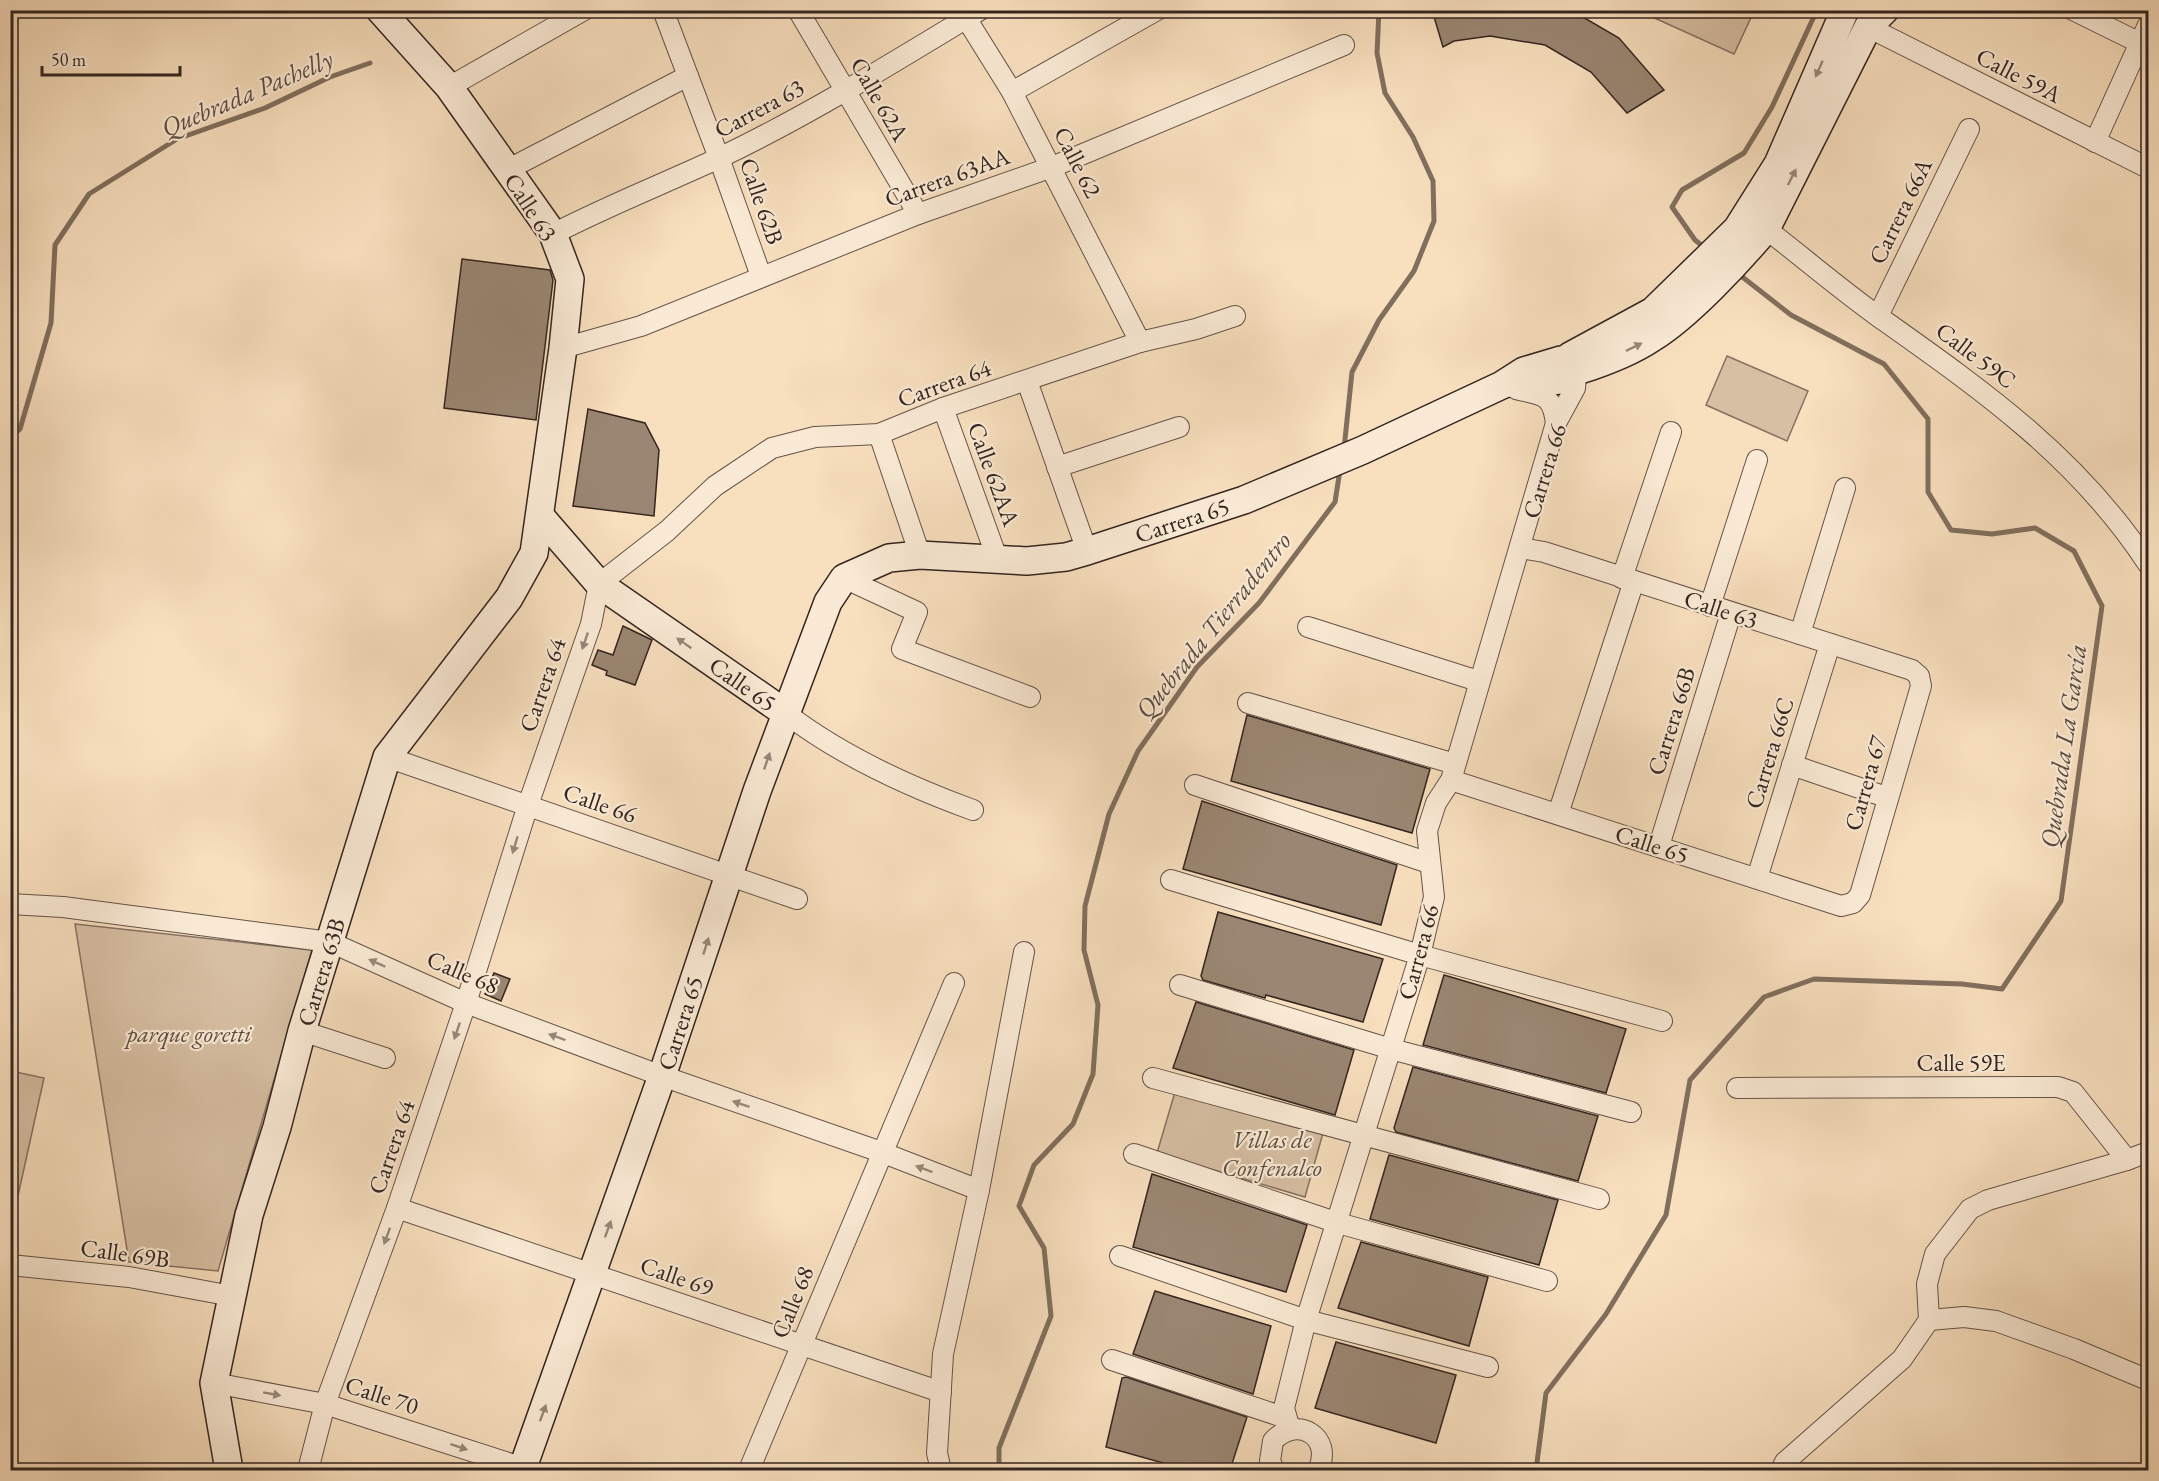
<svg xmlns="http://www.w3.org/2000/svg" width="2159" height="1481" font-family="'EB Garamond',serif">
  <rect width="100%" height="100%" fill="#f8dfbe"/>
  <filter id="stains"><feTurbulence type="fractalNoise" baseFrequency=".00333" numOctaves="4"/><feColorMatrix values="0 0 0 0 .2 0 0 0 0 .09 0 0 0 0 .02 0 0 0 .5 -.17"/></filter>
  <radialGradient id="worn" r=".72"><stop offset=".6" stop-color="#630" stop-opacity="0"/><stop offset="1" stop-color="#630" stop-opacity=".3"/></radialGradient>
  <g fill="#d7bfa3" stroke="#867262" stroke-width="1.5">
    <path d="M 1639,11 L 1754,10 L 1754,11 L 1734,54 Z"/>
    <path d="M 1727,356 L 1808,391 L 1787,441 L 1706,405 Z"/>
    <path d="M 75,924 L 312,950 L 218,1271 L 129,1262 Z"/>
    <path d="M 11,1071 L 44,1078 L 12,1223 L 10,1222 Z"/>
    <path d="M 1175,1092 L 1323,1133 L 1305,1197 L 1157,1153 Z"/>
  </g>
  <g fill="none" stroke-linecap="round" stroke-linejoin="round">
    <g stroke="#816f5e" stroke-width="5">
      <path d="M 1705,248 L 1695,240 L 1672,207 L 1682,190 L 1744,153 L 1772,107 L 1817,10"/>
      <path d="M 10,438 L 20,429 L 51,323 L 55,245 L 89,194 L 177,139 L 265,108 L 330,77 L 370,63"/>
      <path d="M 1344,449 L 1352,372 L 1379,320 L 1414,271 L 1434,221 L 1433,181 L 1413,137 L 1385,93 L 1377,53 L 1379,10"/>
      <path d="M 999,1470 L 999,1448 L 1051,1316 L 1044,1248 L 1019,1206 L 1034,1165 L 1073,1124 L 1093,1074 L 1098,1005 L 1084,950 L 1085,906 L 1109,814 L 1138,751 L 1197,667 L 1259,603 L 1335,502 L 1340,470"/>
      <path d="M 1536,1470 L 1546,1393 L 1606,1314 L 1666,1215 L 1690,1080 L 1764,997 L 1814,979 L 1962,984 L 2002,989 L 2061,901 L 2102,606 L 2074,551 L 2035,528 L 1992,534 L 1951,530 L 1928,492 L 1928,419 L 1884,364 L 1791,315 L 1736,272"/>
    </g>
  </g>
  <g fill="#9a8672" stroke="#342520" stroke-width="1.5">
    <path d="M 1432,10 L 1571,10 L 1619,38 L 1664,90 L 1627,113 L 1591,72 L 1545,45 L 1490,36 L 1454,41 L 1443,47 Z"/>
    <path d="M 462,259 L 550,270 L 553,280 L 536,420 L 444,408 Z"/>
    <path d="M 588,409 L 645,423 L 659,450 L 654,516 L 573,506 Z"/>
    <path d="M 623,626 L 652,640 L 635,685 L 606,675 L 607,671 L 592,665 L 598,650 L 613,655 Z"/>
    <path d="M 1247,715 L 1430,769 L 1412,833 L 1231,781 Z"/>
    <path d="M 1202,801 L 1397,865 L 1381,925 L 1183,869 Z"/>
    <path d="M 1218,912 L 1383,959 L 1363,1022 L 1266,995 L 1265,998 L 1203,980 L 1201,976 Z"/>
    <path d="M 494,973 L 510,979 L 501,1001 L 485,994 Z"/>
    <path d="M 1444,975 L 1626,1029 L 1606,1093 L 1423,1045 Z"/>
    <path d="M 1196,1002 L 1354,1050 L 1335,1115 L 1173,1068 Z"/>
    <path d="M 1413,1067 L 1598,1116 L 1578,1181 L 1396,1132 L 1394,1128 Z"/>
    <path d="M 1389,1155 L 1558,1200 L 1539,1265 L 1370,1219 Z"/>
    <path d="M 1152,1174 L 1307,1225 L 1286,1292 L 1133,1247 Z"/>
    <path d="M 1361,1242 L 1488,1277 L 1469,1346 L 1338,1308 Z"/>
    <path d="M 1155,1291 L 1271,1326 L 1253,1394 L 1133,1354 Z"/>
    <path d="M 1336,1342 L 1456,1375 L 1436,1443 L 1315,1408 Z"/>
    <path d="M 1126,1377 L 1247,1417 L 1230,1470 L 1188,1470 L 1106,1447 L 1122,1378 Z"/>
  </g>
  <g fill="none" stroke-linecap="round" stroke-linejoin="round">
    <defs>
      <g id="street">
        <path d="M 663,10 L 719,158 L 761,276"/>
        <path d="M 798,10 L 918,214"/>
        <path d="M 961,10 L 1012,92 L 1140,342"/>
        <path d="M 2073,10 L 2140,43"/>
        <path d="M 1868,27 L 2148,168"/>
        <path d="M 449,87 L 584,10"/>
        <path d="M 1012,92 L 1157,10"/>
        <path d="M 2095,142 L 2148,25"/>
        <path d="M 507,170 L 688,76"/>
        <path d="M 1757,222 C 1798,253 1837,287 1879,317 C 1982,390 2078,457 2148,564"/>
        <path d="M 553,234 C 607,206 663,184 719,158 C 809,115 894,62 980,10"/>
        <path d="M 1878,316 L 1969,129"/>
        <path d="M 563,348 L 641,326 L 918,214 L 1052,167 L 1344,45"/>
        <path d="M 1027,381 L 1087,551"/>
        <path d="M 1516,389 C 1543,396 1552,393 1556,423"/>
        <path d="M 943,408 L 997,558"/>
        <path d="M 879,434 L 920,555"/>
        <path d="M 1057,467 L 1179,427"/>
        <path d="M 844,578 L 917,612 L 902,649 L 1030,697"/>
        <path d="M 1622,578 L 1671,432"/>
        <path d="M 1710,606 L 1757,460"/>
        <path d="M 1308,627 L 1478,681"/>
        <path d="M 1800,634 L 1845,488"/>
        <path d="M 1248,703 L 1455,764"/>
        <path d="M 784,712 C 841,756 907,786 973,810"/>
        <path d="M 387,757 L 797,899"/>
        <path d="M 1792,765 L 1886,797"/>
        <path d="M 1451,780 L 1841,906 L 1853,903 L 1860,895 L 1921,686 L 1919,676 L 1912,670 L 1544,552 L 1520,548"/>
        <path d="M 1195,785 L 1429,863"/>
        <path d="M 1558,814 L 1634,581"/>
        <path d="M 1659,846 L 1731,613"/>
        <path d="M 1757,878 L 1830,644"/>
        <path d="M 1171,880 L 1420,955 L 1662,1021"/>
        <path d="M 10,904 L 63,907 L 330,942 L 466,1003 L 662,1076 L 881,1152 L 979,1190"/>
        <path d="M 1180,985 L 1391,1049 L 1631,1112"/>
        <path d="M 302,1031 L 385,1058"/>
        <path d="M 1153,1078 L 1599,1199"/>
        <path d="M 1737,1088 L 2058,1087 L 2073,1092 L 2127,1160 L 2148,1152"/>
        <path d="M 1134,1154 L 1338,1223 L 1547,1281"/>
        <path d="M 397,1208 L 941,1392"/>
        <path d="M 1120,1256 L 1306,1320 L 1488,1367"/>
        <path d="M 10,1265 L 129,1277 L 232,1296"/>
        <path d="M 1929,1320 L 1964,1317 L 1996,1321 L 2074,1349 L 2148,1380"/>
        <path d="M 1112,1360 L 1286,1418"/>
        <path d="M 214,1383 L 325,1404 L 530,1470"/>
        <path d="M 1290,1429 L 1284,1408 L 1306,1320 L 1420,955 L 1434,897 L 1427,831 L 1436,803 L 1451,780 L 1556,423 L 1575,388 L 1576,376"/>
        <path d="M 308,1470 L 325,1404 L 397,1208 L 466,1003 L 528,805 L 591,624 L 599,584 L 667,531 L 715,486 L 772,448 L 815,437 L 879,434 L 943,408 L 1140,342 L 1196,329 L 1235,316"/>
        <path d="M 749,1470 L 954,983"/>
        <path d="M 941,1470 L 937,1453 L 943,1354 L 979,1190 L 1024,952"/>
        <path d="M 1274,1470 L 1270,1461 L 1273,1441 C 1298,1414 1334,1438 1318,1470"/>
        <path d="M 1781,1470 L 1785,1462 L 1902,1359 L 1929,1320 L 1927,1284 L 1935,1254 L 1970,1209 L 1988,1200 L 2127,1160"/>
      </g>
      <g id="secondary">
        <path d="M 1570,356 L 1653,311 L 1737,229 L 1778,164 L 1845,10"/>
        <path d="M 1580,370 C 1605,362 1631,352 1652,338 C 1688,316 1738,262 1766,229 L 1868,27 L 1885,10"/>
        <path d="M 1519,385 L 1568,379"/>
        <path d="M 541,517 L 599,584 L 784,712"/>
        <path d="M 229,1470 L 214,1383 L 249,1215 L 277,1127 L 302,1031 L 387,757 L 509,598 L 534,553 L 563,348 L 570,279 L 553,234 L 449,87 L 380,10"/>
        <path d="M 522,1470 L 662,1076 L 757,791 L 828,602 L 844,578 L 889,558 L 920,555 L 1027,561 L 1066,557 L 1087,551 L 1244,500 L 1363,450 L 1502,385 L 1524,371 L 1561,360"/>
      </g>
    </defs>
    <use href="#street" stroke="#655448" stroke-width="22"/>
    <use href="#secondary" stroke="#342520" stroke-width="30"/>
    <use href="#street" stroke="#faead5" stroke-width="20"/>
    <use href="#secondary" stroke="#faead5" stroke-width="27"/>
  </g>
  <defs><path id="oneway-solid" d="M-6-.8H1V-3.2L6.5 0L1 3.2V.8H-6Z" transform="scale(1.5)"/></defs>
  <g fill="#97887a">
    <use href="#oneway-solid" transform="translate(1819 69) rotate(114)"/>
    <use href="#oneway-solid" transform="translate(1792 177) rotate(-63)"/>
    <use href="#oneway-solid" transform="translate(1634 347) rotate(-26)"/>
    <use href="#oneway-solid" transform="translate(585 641) rotate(109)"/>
    <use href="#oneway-solid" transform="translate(684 643) rotate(-145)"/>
    <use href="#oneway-solid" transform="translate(767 761) rotate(-71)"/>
    <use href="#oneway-solid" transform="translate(515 845) rotate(107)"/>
    <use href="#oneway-solid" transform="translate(706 946) rotate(-72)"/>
    <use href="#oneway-solid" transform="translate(377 963) rotate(-156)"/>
    <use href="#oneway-solid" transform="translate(457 1031) rotate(109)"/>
    <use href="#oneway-solid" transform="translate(557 1037) rotate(-160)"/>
    <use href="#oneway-solid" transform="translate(741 1104) rotate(-161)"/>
    <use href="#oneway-solid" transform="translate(924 1169) rotate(-159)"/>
    <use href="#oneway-solid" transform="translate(608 1229) rotate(-70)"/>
    <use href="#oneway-solid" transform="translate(387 1236) rotate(110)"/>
    <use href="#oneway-solid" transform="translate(272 1394) rotate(10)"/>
    <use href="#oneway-solid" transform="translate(543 1413) rotate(-70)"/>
    <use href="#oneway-solid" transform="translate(459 1447) rotate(18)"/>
  </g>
  <g text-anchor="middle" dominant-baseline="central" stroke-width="4.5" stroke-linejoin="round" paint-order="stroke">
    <g font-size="24" fill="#342520" stroke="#faead5">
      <text transform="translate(2019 75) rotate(27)">Calle 59A</text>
      <text transform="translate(880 99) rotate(60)">Calle 62A</text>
      <text transform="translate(759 108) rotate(-28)">Carrera 63</text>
      <text transform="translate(1078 162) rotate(63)">Calle 62</text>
      <text transform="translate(947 177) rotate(-20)">Carrera 63AA</text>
      <text transform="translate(762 201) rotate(71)">Calle 62B</text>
      <text transform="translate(531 207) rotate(57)">Calle 63</text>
      <text transform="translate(1900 211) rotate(-64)">Carrera 66A</text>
      <text transform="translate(1976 355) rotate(37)">Calle 59C</text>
      <text transform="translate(944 383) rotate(-20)">Carrera 64</text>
      <text transform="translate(1544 471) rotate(-73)">Carrera 66</text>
      <text transform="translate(994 474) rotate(70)">Calle 62AA</text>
      <text transform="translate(1182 520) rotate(-18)">Carrera 65</text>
      <text transform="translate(1721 609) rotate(18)">Calle 63</text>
      <text transform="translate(743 684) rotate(35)">Calle 65</text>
      <text transform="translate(542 685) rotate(-71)">Carrera 64</text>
      <text transform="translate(1671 721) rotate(-73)">Carrera 66B</text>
      <text transform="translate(1769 753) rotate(-73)">Carrera 66C</text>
      <text transform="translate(1865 783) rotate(-74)">Carrera 67</text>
      <text transform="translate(600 803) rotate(19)">Calle 66</text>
      <text transform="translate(1652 844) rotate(18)">Calle 65</text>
      <text transform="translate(1418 952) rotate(-75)">Carrera 66</text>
      <text transform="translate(321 972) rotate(-73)">Carrera 63B</text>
      <text transform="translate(463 972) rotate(23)">Calle 68</text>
      <text transform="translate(680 1023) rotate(-72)">Carrera 65</text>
      <text x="1961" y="1062">Calle 59E</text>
      <text transform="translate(391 1147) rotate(-71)">Carrera 64</text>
      <text transform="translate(125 1253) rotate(8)">Calle 69B</text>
      <text transform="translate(677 1276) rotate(19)">Calle 69</text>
      <text transform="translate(792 1302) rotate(-68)">Calle 68</text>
      <text transform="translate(382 1395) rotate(18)">Calle 70</text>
    </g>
    <g font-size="24" font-style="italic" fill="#5d4c41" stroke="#faead5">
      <text x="189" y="1033">parque goretti</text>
      <text x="1272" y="1139">Villas de<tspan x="1272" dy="28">Confenalco</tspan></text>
    </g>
    <g font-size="26" font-style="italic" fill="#5b4a3f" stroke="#faead5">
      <text transform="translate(247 93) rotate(-23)">Quebrada Pachelly</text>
      <text transform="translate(1213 625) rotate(-51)">Quebrada Tierradentro</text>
      <text transform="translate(2063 746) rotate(-82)">Quebrada La García</text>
    </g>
  </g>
  <rect width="2159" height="1481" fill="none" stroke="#f8dfbe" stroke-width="36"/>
  <rect x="12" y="12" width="2135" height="1457" fill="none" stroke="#342520" stroke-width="3"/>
  <rect x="18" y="18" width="2123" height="1445" fill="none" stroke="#342520" stroke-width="1.5"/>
  <path d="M42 66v9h138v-9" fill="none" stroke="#342520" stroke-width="3"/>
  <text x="51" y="66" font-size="18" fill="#342520" stroke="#faead5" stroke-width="4.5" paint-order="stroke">50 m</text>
  <rect width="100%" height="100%" filter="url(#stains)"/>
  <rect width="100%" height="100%" fill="url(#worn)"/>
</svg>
